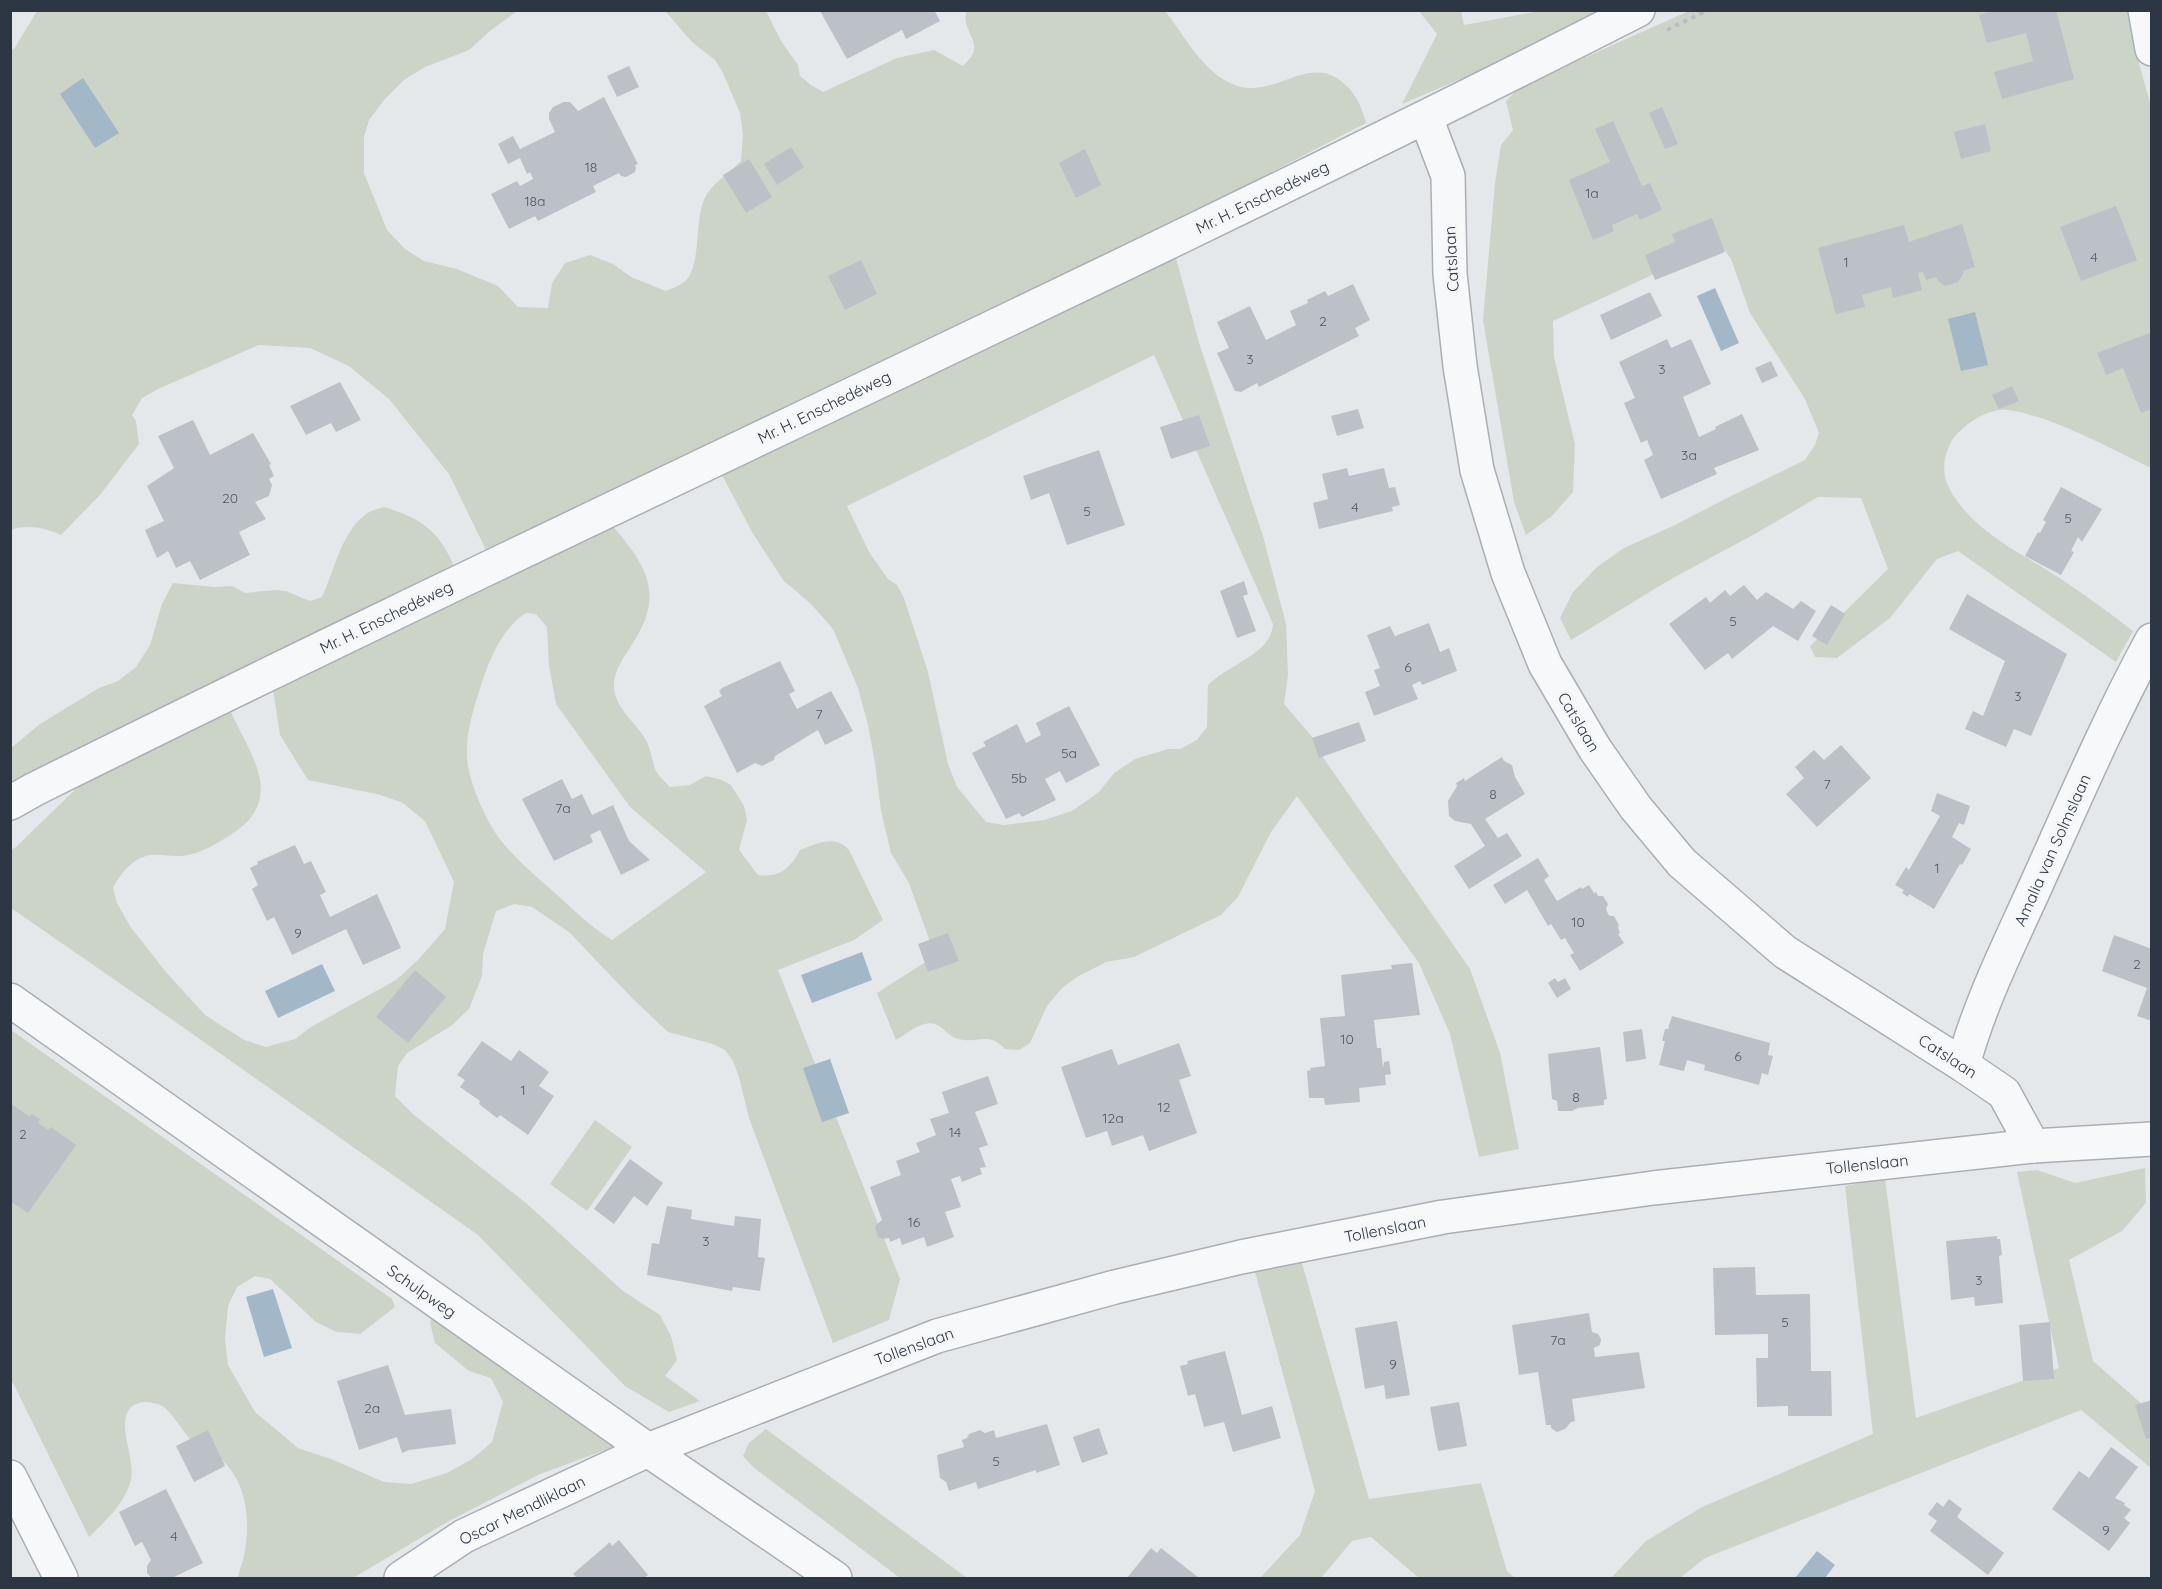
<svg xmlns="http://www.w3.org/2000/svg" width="2162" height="1589" font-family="Quicksand,sans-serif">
  <rect width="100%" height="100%" fill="#e4e8eb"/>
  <g fill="#cbd4c6" fill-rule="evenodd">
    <path d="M 37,11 L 517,11 L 490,31 L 469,50 L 425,67 L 404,80 L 384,100 L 369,120 L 364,137 L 364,173 L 387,230 L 405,249 L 424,261 L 457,269 L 498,286 L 518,307 L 548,308 L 552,283 L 565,263 L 590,255 L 613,264 L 631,277 L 666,291 C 671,289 678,286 683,283 C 704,267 692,217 707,194 C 714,183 732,170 741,161 L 743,135 L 740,113 L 723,73 L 715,60 L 692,42 L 665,11 L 766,11 L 781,41 L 798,65 L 800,76 L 811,85 L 823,92 L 897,58 L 934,50 L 963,66 C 965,63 971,58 973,54 C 979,39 960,26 967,11 L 1165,11 C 1184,35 1200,67 1228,82 C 1270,105 1305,53 1341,81 C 1356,93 1361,105 1366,123 L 1098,262 L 487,552 L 449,474 L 389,399 L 349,366 L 310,348 L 259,345 L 158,389 L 142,398 L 132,415 L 136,421 L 139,444 L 100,495 L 61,535 C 46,528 26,524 11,530 L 10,50 L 14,49 Z"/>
    <path d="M 1419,11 L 1461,11 L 1464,25 L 1539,11 L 1604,11 L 1489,67 L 1402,104 L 1437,34 Z"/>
    <path d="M 1689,11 L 2129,11 L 2140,67 L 2151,106 L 2151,468 C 2111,449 2052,416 2008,410 C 1987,407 1957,428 1949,446 C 1939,470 1945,485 1960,505 C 1984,536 2022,554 2055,575 C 2082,593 2107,611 2133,631 L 2116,662 L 1958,551 L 1937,559 L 1890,618 L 1837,658 L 1815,657 L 1810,646 L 1888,569 L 1861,498 L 1818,497 L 1753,535 L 1671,579 L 1571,640 L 1560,618 L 1573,592 L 1597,567 L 1624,548 L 1675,525 L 1725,499 L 1805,460 L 1815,445 L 1819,433 L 1805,399 L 1750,313 L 1731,259 L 1721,245 L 1710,248 L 1553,321 L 1554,357 L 1575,444 L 1573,492 L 1552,516 L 1526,535 L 1514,502 L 1483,320 L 1495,183 L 1501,145 L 1513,130 L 1506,101 L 1516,91 L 1550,73 Z"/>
    <path d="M 1176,258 L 1200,346 L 1263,536 L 1286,624 L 1288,675 L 1284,704 L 1313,738 L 1320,753 L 1470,969 L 1500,1053 L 1519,1149 L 1479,1157 L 1450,1034 L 1419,963 L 1297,796 L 1271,832 L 1238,897 L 1221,915 L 1134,957 L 1106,962 L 1077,977 L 1062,988 L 1047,1006 L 1030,1043 L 1019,1050 L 1005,1049 C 989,1031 979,1044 958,1039 C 946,1036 940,1020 925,1024 C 915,1026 905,1035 896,1040 L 877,993 L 935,956 L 909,883 L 891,853 L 881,811 L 875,763 L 868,725 L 858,688 L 833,629 L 811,604 L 783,580 L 752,532 L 721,473 L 957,363 ZM 1154,355 L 1273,624 C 1271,655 1228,664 1208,685 L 1207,727 L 1197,740 L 1180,749 L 1168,749 L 1135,759 L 1114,773 L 1099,792 L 1072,811 L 1044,820 L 1004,825 L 986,822 L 957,787 L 948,764 L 928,672 L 904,598 L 897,585 L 888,579 L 869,552 L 847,506 Z"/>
    <path d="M 384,507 C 423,519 439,531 455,568 L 11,786 L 11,748 L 40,724 L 99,688 L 118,681 L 136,667 L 150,645 L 162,604 L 173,583 L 214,587 L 232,586 L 245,593 L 275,590 L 286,591 L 310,601 L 322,597 C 335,569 341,533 366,514 C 371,510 379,509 384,507 Z"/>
    <path d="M 611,524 C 647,566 666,594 631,646 C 623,659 613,672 614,688 C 616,710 638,724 647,742 C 651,751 652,760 655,769 C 658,776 665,781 670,787 L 690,785 L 706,776 L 722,780 L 731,785 L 744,806 L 747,820 L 739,850 L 758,875 C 780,878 790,868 800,850 C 817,844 834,834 849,850 L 883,920 L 854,940 L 778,970 L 900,1279 L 889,1320 L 833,1343 L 749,1118 L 739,1077 L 733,1061 L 725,1050 L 713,1044 L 668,1032 L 632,998 L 569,932 L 532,907 L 514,904 L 496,911 L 483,954 L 482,976 L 469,1009 L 451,1026 L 407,1053 L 398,1066 L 395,1096 L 414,1115 L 526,1203 L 623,1291 L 660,1315 L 671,1336 L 677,1360 L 665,1376 L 700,1401 L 669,1412 L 625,1386 L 478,1235 L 177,1023 L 11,908 L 11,850 L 16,847 L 83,782 L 230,710 C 250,755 287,798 232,834 C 216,844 202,853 183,856 C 171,857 157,853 146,856 C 131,860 120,875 113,887 L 117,903 L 130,926 L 165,971 L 205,1015 L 244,1040 L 266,1047 L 295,1039 L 311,1027 L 396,980 L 418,960 L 445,929 L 454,882 L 425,821 L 403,803 L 381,795 L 308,780 L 280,735 L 273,689 ZM 526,613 L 536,614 L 547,627 L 549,666 L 556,704 L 630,807 L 706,872 L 612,940 C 591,927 574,910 556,894 C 538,878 519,862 503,843 C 488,826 467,779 467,756 C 466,731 474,708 481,685 C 490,658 502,628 526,613 Z"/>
    <path d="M 11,1030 L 392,1299 L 395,1307 L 360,1334 L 337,1332 L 316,1322 L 270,1279 L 255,1276 L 237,1287 L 228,1306 L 225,1339 L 228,1365 L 255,1412 L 298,1448 L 331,1459 L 384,1482 L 411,1484 L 447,1473 L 472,1459 L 492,1442 L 503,1402 L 491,1378 L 469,1371 L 435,1343 L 430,1323 L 442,1286 L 621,1444 L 538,1475 L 449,1521 L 353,1578 L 238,1578 C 239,1570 242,1564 244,1556 C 252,1514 246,1471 206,1448 C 201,1445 194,1443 190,1439 C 182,1430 170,1409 160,1405 C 152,1402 142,1400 134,1405 C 112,1420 138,1458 130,1483 C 123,1506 105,1521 89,1537 L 11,1379 Z"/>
    <path d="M 595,1120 L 632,1147 L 587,1211 L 550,1184 Z"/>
    <path d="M 2145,1168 L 2146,1203 L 2122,1231 L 2069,1260 L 2093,1361 L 2151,1412 L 2151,1468 L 2081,1410 L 1705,1558 L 1680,1578 L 1611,1578 L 1646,1541 L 1702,1507 L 1873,1434 L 1845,1186 L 1885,1179 L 1916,1418 L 2059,1368 L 2017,1172 L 2037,1170 L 2075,1183 Z"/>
    <path d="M 1298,1249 L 1369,1499 L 1481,1483 L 1507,1571 L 1515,1578 L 1419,1578 L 1371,1537 L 1352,1541 L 1321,1578 L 1260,1578 L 1300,1535 L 1315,1491 L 1252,1261 Z"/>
    <path d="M 766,1429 L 967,1578 L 900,1578 L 753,1467 L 743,1456 L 749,1443 Z"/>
  </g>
  <g fill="#a2b7c8">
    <path d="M 83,78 L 119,133 L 95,148 L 60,94 Z"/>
    <path d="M 1715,288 L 1739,343 L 1721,351 L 1697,296 Z"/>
    <path d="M 1975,312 L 1988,365 L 1961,371 L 1948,319 Z"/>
    <path d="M 862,952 L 872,980 L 812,1003 L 801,975 Z"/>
    <path d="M 322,964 L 335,991 L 278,1018 L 265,991 Z"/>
    <path d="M 830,1059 L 849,1113 L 822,1122 L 803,1068 Z"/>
    <path d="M 273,1289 L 292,1348 L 264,1357 L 246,1297 Z"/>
    <path d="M 1817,1551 L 1835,1565 L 1825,1578 L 1795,1578 Z"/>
  </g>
  <g fill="#bcc1c8">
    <path d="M 822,10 L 934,10 L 940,21 L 906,39 L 902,30 L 847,59 L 820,11 Z"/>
    <path d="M 1995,10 L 2056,10 L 2074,79 L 2002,99 L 1994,72 L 2033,61 L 2026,33 L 1987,43 L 1979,15 Z"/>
    <path d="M 629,66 L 639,87 L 617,97 L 607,76 Z"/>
    <path d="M 604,97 L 638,164 L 635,165 L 636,168 L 635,172 L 626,177 L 621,176 L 619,173 L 593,186 L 596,192 L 538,221 L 535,216 L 509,229 L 491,194 L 517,181 L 520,186 L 533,179 L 530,172 L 527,174 L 520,158 L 508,164 L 498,144 L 513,136 L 520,149 L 555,132 L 549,119 L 549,113 L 553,107 L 564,102 L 570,102 L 578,111 Z"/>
    <path d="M 1662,107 L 1678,144 L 1665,149 L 1649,113 Z"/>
    <path d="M 1613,121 L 1642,186 L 1650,183 L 1662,210 L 1640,220 L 1637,214 L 1612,225 L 1614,231 L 1593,240 L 1569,180 L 1610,162 L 1595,129 Z"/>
    <path d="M 1985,124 L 1991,151 L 1961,159 L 1954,132 Z"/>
    <path d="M 791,147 L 804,167 L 777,185 L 764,164 Z"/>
    <path d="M 1085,149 L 1101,185 L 1076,198 L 1059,163 Z"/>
    <path d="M 749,159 L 772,197 L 746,213 L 723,175 Z"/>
    <path d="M 2116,206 L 2137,260 L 2081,281 L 2060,227 Z"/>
    <path d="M 1712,218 L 1725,252 L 1655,280 L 1645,255 L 1675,242 L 1672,234 Z"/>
    <path d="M 1962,224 L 1975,267 L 1963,271 L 1963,274 L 1958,282 L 1945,286 L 1938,281 L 1936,277 L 1926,280 L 1923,272 L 1918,273 L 1922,290 L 1893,298 L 1891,287 L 1862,295 L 1865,307 L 1836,314 L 1818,248 L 1904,225 L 1909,242 Z"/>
    <path d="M 861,260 L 877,294 L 845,310 L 828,276 Z"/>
    <path d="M 1353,284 L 1370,320 L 1355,328 L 1359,336 L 1259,387 L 1257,383 L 1241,392 L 1235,391 L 1217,353 L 1229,348 L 1217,322 L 1250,306 L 1266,340 L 1296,325 L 1290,311 L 1308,303 L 1307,300 L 1325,291 L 1328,296 Z"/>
    <path d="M 1650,292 L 1662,316 L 1611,340 L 1600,315 Z"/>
    <path d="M 2152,332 L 2152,409 L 2141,413 L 2123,368 L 2106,375 L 2097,353 Z"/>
    <path d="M 1667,339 L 1671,348 L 1691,339 L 1711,384 L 1683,397 L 1699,437 L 1716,429 L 1715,427 L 1742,414 L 1759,450 L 1714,468 L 1717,474 L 1661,499 L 1644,460 L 1653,455 L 1647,440 L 1641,443 L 1624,403 L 1635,398 L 1619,362 Z"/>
    <path d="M 1771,361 L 1778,376 L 1762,383 L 1755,368 Z"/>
    <path d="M 340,382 L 361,420 L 336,432 L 331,423 L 306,435 L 290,406 Z"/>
    <path d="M 2012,386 L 2019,401 L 1999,409 L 1992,395 Z"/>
    <path d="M 1358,409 L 1364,428 L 1337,436 L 1331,416 Z"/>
    <path d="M 1199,415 L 1210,446 L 1171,459 L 1160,427 Z"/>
    <path d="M 193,420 L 210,455 L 253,433 L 271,464 L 269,465 L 274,476 L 269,479 L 272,485 L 269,496 L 255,502 L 266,519 L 239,532 L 250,555 L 200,580 L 190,561 L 176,568 L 168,551 L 157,558 L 145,530 L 164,521 L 147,486 L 174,468 L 158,436 Z"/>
    <path d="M 1099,450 L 1125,525 L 1067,545 L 1049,493 L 1031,500 L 1023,476 Z"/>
    <path d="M 1347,468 L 1349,476 L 1384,468 L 1389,488 L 1395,487 L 1400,505 L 1392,507 L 1393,511 L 1319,529 L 1313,503 L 1328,499 L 1322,474 Z"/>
    <path d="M 2061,487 L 2102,509 L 2082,542 L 2078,537 L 2071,551 L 2074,552 L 2061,575 L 2025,556 L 2038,532 L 2040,533 L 2046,522 L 2043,520 Z"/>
    <path d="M 1244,581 L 1248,594 L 1243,596 L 1256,631 L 1237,638 L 1220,591 Z"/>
    <path d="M 1744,585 L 1757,600 L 1766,592 L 1793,609 L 1801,601 L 1816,611 L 1798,641 L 1773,626 L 1732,659 L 1728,653 L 1705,670 L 1669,624 L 1706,597 L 1710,603 L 1725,590 L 1730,596 Z"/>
    <path d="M 1967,594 L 2067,654 L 2031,736 L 2014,729 L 2006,747 L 1965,729 L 1973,711 L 1983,716 L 2005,661 L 1949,629 Z"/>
    <path d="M 1831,605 L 1845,614 L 1827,645 L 1812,636 Z"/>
    <path d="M 1429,623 L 1440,652 L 1449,648 L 1457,671 L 1422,685 L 1420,681 L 1412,685 L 1418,699 L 1374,716 L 1365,692 L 1380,686 L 1374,670 L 1380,668 L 1367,635 L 1390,626 L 1395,636 Z"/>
    <path d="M 780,661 L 795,691 L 789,694 L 797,709 L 831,691 L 853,731 L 825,745 L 818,730 L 775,756 L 774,760 L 762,766 L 755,763 L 737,773 L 704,706 L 722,696 L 719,691 L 722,688 Z"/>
    <path d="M 1069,706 L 1100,765 L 1066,783 L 1060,771 L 1045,779 L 1056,800 L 1022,817 L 1019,813 L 1006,819 L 972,753 L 986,746 L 983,742 L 1017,724 L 1026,743 L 1041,735 L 1036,723 Z"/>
    <path d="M 1359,722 L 1366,741 L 1319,758 L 1312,738 Z"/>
    <path d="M 1841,745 L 1871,778 L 1817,827 L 1786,794 L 1804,778 L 1795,767 L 1814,750 L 1824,760 Z"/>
    <path d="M 1502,757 L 1504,761 L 1512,765 L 1515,777 L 1525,794 L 1485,819 L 1498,838 L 1507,833 L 1522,856 L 1469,889 L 1454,866 L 1485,846 L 1471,824 L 1455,821 L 1449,816 L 1448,801 L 1457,786 L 1456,783 L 1464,778 L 1465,781 Z"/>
    <path d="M 562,779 L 572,799 L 582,794 L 592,815 L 613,805 L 629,841 L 650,860 L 621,875 L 600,830 L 590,835 L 593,842 L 554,861 L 522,799 Z"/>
    <path d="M 1937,793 L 1970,806 L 1964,825 L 1959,823 L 1952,837 L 1971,849 L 1962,865 L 1960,864 L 1934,909 L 1909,894 L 1908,897 L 1902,893 L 1904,890 L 1895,885 L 1906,867 L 1909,870 L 1940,816 L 1931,811 Z"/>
    <path d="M 295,845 L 304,864 L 311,861 L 326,892 L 320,895 L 330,917 L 377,894 L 401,948 L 363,965 L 346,929 L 292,955 L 274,917 L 267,921 L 252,889 L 258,885 L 250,868 L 258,864 L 257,862 Z"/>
    <path d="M 1538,858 L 1549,876 L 1544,880 L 1557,901 L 1581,887 L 1582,889 L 1589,885 L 1594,893 L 1596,892 L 1598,896 L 1603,896 L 1608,904 L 1606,909 L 1608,914 L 1610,916 L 1614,916 L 1619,925 L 1618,928 L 1620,933 L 1618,934 L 1624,943 L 1580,971 L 1570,955 L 1574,953 L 1565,938 L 1561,940 L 1551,924 L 1548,926 L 1527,890 L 1505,904 L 1493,885 Z"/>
    <path d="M 948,933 L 959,961 L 928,972 L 918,944 Z"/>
    <path d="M 2114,935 L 2152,949 L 2152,1021 L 2137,1016 L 2147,988 L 2102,971 Z"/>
    <path d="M 1412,963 L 1420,1015 L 1374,1020 L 1377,1048 L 1381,1048 L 1383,1068 L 1384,1062 L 1389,1061 L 1391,1074 L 1385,1075 L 1386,1085 L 1359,1088 L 1360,1102 L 1325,1105 L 1324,1098 L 1309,1098 L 1307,1071 L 1311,1070 L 1310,1068 L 1325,1066 L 1320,1018 L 1345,1016 L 1341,975 L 1392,969 L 1391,965 Z"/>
    <path d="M 415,970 L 446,997 L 408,1043 L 376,1017 Z"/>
    <path d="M 1555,978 L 1558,982 L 1565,978 L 1571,989 L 1557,998 L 1548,983 Z"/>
    <path d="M 1672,1016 L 1770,1043 L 1768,1055 L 1773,1056 L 1768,1075 L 1762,1073 L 1759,1085 L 1704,1070 L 1705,1065 L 1687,1060 L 1684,1071 L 1659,1065 L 1665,1041 L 1662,1041 L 1665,1029 L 1668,1029 Z"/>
    <path d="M 1642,1029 L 1646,1059 L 1626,1062 L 1623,1032 Z"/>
    <path d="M 482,1041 L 511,1061 L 519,1050 L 549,1072 L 539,1086 L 554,1096 L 528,1135 L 500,1115 L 497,1118 L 479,1104 L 480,1101 L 460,1087 L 465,1080 L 457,1075 Z"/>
    <path d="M 1179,1043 L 1191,1076 L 1179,1080 L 1197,1133 L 1149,1151 L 1143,1135 L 1112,1146 L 1107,1131 L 1086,1138 L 1061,1067 L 1112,1049 L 1118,1065 Z"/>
    <path d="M 1600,1047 L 1607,1099 L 1604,1100 L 1604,1105 L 1578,1108 L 1572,1111 L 1558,1111 L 1557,1101 L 1552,1099 L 1548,1054 Z"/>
    <path d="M 988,1076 L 998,1104 L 975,1112 L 988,1145 L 979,1148 L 986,1167 L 980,1168 L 982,1174 L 962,1182 L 960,1176 L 951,1179 L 961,1207 L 945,1212 L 954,1237 L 927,1247 L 924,1237 L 902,1245 L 900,1238 L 890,1242 L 889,1238 L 883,1239 L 878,1237 L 875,1226 L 882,1220 L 870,1187 L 901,1175 L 896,1161 L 920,1152 L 916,1143 L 936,1135 L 930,1119 L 949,1113 L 942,1092 Z"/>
    <path d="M 10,1103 L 30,1117 L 32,1114 L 40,1119 L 38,1123 L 48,1130 L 51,1127 L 76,1145 L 28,1213 L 10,1201 Z"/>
    <path d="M 630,1159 L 663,1183 L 647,1206 L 634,1196 L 614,1224 L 594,1209 Z"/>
    <path d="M 667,1206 L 692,1210 L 691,1219 L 734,1226 L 735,1216 L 761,1219 L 758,1257 L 765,1258 L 760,1291 L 733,1287 L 732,1291 L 647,1275 L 652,1243 L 659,1244 Z"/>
    <path d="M 1997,1236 L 1997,1239 L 2000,1239 L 2002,1255 L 1999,1256 L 2003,1303 L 1975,1306 L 1974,1297 L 1951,1300 L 1946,1241 Z"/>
    <path d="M 1755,1267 L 1756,1295 L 1810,1294 L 1811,1371 L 1831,1371 L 1832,1416 L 1788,1416 L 1788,1406 L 1757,1407 L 1756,1358 L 1768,1358 L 1768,1334 L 1715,1335 L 1713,1268 Z"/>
    <path d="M 1589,1313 L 1592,1332 L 1598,1334 L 1601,1339 L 1600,1345 L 1594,1348 L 1595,1357 L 1639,1352 L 1645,1388 L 1572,1399 L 1575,1421 L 1571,1422 L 1565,1429 L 1557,1432 L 1551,1428 L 1551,1425 L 1546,1425 L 1538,1372 L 1519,1375 L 1512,1325 Z"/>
    <path d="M 1397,1321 L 1410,1395 L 1386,1399 L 1384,1385 L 1365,1389 L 1355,1328 Z"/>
    <path d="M 2050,1322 L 2054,1379 L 2023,1381 L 2019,1325 Z"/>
    <path d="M 1225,1351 L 1242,1415 L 1272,1406 L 1281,1438 L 1233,1452 L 1224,1422 L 1204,1427 L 1195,1394 L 1188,1396 L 1180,1366 L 1188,1364 L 1187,1361 Z"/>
    <path d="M 388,1365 L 405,1415 L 451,1409 L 456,1444 L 409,1450 L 402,1453 L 397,1437 L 359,1450 L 337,1381 Z"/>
    <path d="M 2152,1400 L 2152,1438 L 2146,1439 L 2135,1405 Z"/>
    <path d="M 1459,1402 L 1467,1446 L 1438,1451 L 1430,1407 Z"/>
    <path d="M 1047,1424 L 1060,1465 L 1036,1473 L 1036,1470 L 978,1489 L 976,1482 L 949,1491 L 946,1482 L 940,1478 L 937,1455 L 964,1447 L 962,1440 L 967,1438 L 969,1434 L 980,1430 L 985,1433 L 994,1430 L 996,1438 Z"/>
    <path d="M 1099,1428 L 1108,1454 L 1082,1463 L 1073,1437 Z"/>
    <path d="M 208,1430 L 225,1466 L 194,1482 L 176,1446 Z"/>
    <path d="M 2111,1447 L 2138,1467 L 2115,1498 L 2125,1503 L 2124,1505 L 2131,1510 L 2124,1518 L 2130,1523 L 2109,1551 L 2052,1509 L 2079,1471 L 2089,1478 Z"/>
    <path d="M 166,1489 L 203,1563 L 172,1578 L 152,1578 L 147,1573 L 147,1566 L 151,1560 L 142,1542 L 135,1546 L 119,1512 Z"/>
    <path d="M 1949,1499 L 1962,1509 L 1957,1517 L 2004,1553 L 1988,1575 L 1930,1531 L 1937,1521 L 1928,1514 L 1937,1502 L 1943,1507 Z"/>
    <path d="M 619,1540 L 648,1575 L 644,1578 L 577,1578 L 573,1574 L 610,1542 L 612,1546 Z"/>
    <path d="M 1151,1548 L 1157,1553 L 1161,1548 L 1199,1578 L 1127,1578 Z"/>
  </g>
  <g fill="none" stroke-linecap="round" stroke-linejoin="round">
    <defs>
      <g id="minor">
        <path d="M 2145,10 L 2152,49"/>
        <path d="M 1426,118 L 1448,176 L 1450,274 L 1460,366 L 1477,470 L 1508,573 L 1545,664 L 1595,749 L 1636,808 L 1682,863 L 1785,952 L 1963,1065 L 2004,1093 L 2033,1146"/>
        <path d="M 10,803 L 35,789 C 567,524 1108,280 1638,10"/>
        <path d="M 10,1000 L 648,1450 L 835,1578"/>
        <path d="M 1963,1065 C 1980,1002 2010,943 2037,883 C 2074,801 2109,719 2152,640"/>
        <path d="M 10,1477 L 61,1578"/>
        <path d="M 401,1578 L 464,1536 L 648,1450 L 937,1336 L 1115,1287 L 1241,1257 L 1443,1217 L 1653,1188 L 2033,1146 L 2152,1139"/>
      </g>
    </defs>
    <use href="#minor" stroke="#a9afb5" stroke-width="36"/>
    <path stroke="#babec3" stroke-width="4" stroke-dasharray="4.5 4.5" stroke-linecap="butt" d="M 1667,30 L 1708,10"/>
    <use href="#minor" stroke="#f7f8fa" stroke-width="33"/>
  </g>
  <g text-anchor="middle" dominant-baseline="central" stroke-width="6" stroke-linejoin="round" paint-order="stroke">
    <g font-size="14" fill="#515964">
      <text x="591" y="167">18</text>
      <text x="1592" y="193">1a</text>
      <text x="535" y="201">18a</text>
      <text x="2094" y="257">4</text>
      <text x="1846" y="262">1</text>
      <text x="1323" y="321">2</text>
      <text x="1250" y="359">3</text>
      <text x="1662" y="369">3</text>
      <text x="1689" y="455">3a</text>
      <text x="230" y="498">20</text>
      <text x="1355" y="507">4</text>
      <text x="1087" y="511">5</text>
      <text x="2068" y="518">5</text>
      <text x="1733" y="621">5</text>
      <text x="1408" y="667">6</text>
      <text x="2018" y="696">3</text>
      <text x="819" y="714">7</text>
      <text x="1069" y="753">5a</text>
      <text x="1019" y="778">5b</text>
      <text x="1827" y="784">7</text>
      <text x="1493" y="794">8</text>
      <text x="563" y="808">7a</text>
      <text x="1937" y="868">1</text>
      <text x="1578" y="922">10</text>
      <text x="298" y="933">9</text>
      <text x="2137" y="964">2</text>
      <text x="1347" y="1039">10</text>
      <text x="1738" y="1056">6</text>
      <text x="523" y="1090">1</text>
      <text x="1576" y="1097">8</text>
      <text x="1164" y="1107">12</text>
      <text x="1113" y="1118">12a</text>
      <text x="955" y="1132">14</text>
      <text x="23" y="1134">2</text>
      <text x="914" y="1222">16</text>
      <text x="706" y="1241">3</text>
      <text x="1979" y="1280">3</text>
      <text x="1785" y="1322">5</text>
      <text x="1558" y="1340">7a</text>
      <text x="1393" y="1364">9</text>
      <text x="372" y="1408">2a</text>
      <text x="996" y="1461">5</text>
      <text x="2106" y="1530">9</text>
      <text x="174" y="1536">4</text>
    </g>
    <g font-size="16" fill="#2d3643" stroke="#f4f6f8">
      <text transform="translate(1262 197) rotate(-26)">Mr. H. Enschedéweg</text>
      <text transform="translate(1451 259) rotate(-93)">Catslaan</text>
      <text transform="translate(824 407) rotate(-26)">Mr. H. Enschedéweg</text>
      <text transform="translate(386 617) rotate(-26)">Mr. H. Enschedéweg</text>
      <text transform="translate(1579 722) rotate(59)">Catslaan</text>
      <text transform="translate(2052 850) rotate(-66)">Amalia van Solmslaan</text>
      <text transform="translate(1948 1056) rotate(33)">Catslaan</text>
      <text transform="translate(1867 1164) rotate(-6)">Tollenslaan</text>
      <text transform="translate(1385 1229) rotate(-11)">Tollenslaan</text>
      <text transform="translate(422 1291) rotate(35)">Schulpweg</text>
      <text transform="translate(914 1346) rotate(-20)">Tollenslaan</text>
      <text transform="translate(522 1510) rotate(-26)">Oscar Mendliklaan</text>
    </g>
  </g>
  <rect width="2162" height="1589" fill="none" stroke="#2d3643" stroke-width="24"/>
</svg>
